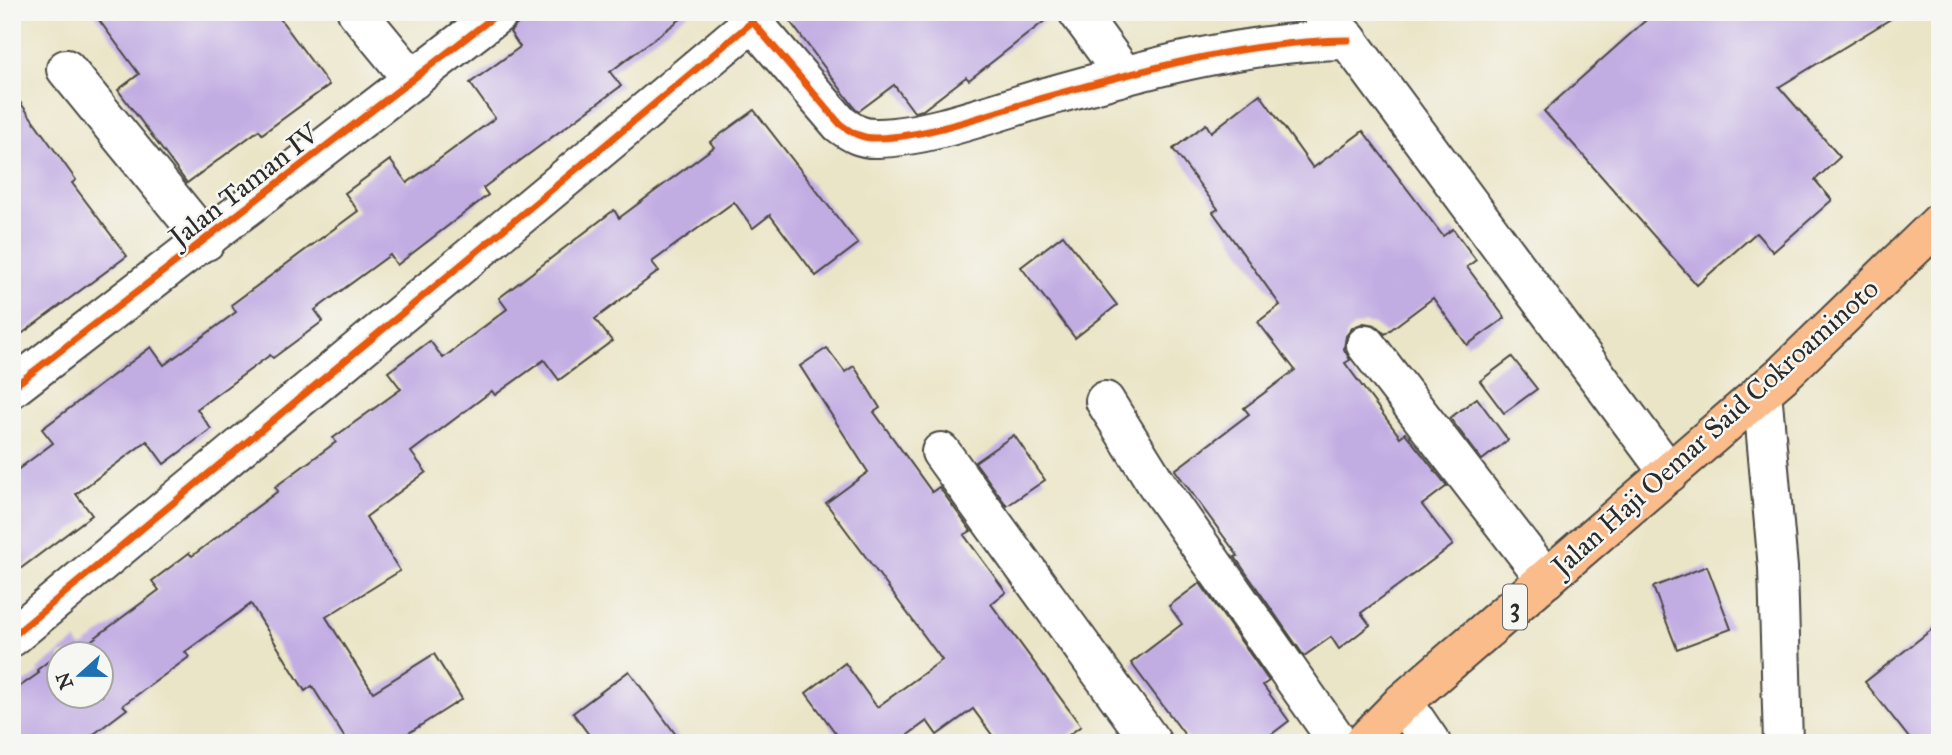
<svg xmlns="http://www.w3.org/2000/svg" width="1952" height="755" font-family="'IM FELL Great Primer',serif">
  <rect width="100%" height="100%" fill="#f6f6f2"/>
  <filter id="ink" filterUnits="userSpaceOnUse"><feTurbulence type="fractalNoise" baseFrequency=".0143" numOctaves="2"/><feDisplacementMap in="SourceGraphic" scale="14" xChannelSelector="R" yChannelSelector="G"/><feConvolveMatrix kernelMatrix="1 2 1 2 8 2 1 2 1" color-interpolation-filters="sRGB"/></filter>
  <filter id="wash" filterUnits="userSpaceOnUse"><feTurbulence type="fractalNoise" baseFrequency=".00686" numOctaves="4" result="noise"/><feDisplacementMap in="SourceGraphic" scale="28" xChannelSelector="R" yChannelSelector="G"/><feGaussianBlur stdDeviation="1.57" result="paint"/><feColorMatrix in="noise" values="0 0 0 0 0 0 0 0 0 0 0 0 0 0 0 0 0 1.4 0 .05"/><feComposite in="paint" operator="in"/></filter>
  <g filter="url(#wash)">
    <rect width="100%" height="100%" fill="#ebe5c7"/>
    <g id="blocks">
      <g fill="#c2ade3" fill-rule="evenodd">
        <path d="M 93,12 L 275,12 L 329,85 L 262,134 L 259,130 L 187,183 L 118,90 L 139,74 Z"/>
        <path d="M 521,12 L 690,12 L 610,72 L 621,86 L 483,188 L 488,195 L 397,265 L 390,255 L 315,310 L 323,321 L 273,358 L 270,355 L 197,409 L 211,429 L 164,464 L 147,441 L 76,494 L 92,515 L 12,575 L 12,474 L 53,443 L 42,429 L 151,347 L 164,365 L 236,312 L 231,305 L 358,211 L 345,193 L 390,160 L 407,183 L 495,118 L 470,83 L 520,47 L 510,32 L 520,21 Z"/>
        <path d="M 783,12 L 1056,12 L 969,80 L 966,77 L 923,110 L 914,112 L 894,85 L 859,111 L 855,108 Z"/>
        <path d="M 1655,12 L 1902,12 L 1779,87 L 1840,157 L 1815,180 L 1832,200 L 1773,252 L 1756,233 L 1697,285 L 1544,111 Z"/>
        <path d="M 12,91 L 76,180 L 72,183 L 127,256 L 12,341 Z"/>
        <path d="M 1260,94 L 1313,168 L 1363,131 L 1443,236 L 1453,229 L 1476,260 L 1467,267 L 1505,318 L 1467,345 L 1433,298 L 1385,334 L 1375,325 L 1364,323 L 1353,327 L 1346,336 L 1344,349 L 1350,360 L 1345,363 L 1400,437 L 1405,433 L 1447,486 L 1422,505 L 1453,545 L 1361,613 L 1370,625 L 1339,649 L 1331,637 L 1304,656 L 1235,557 L 1238,556 L 1175,470 L 1249,414 L 1244,408 L 1295,370 L 1258,322 L 1280,305 L 1213,212 L 1218,209 L 1173,149 L 1206,124 L 1211,132 Z"/>
        <path d="M 754,110 L 858,244 L 816,276 L 770,215 L 753,228 L 734,202 L 652,262 L 659,271 L 595,319 L 612,341 L 559,380 L 544,360 L 495,395 L 492,391 L 411,452 L 426,472 L 366,517 L 400,571 L 326,617 L 373,692 L 434,654 L 462,699 L 393,743 L 348,743 L 312,686 L 305,691 L 251,604 L 185,652 L 189,657 L 123,705 L 127,709 L 82,743 L 12,743 L 12,692 L 39,673 L 37,670 L 76,640 L 81,648 L 159,590 L 152,581 L 189,553 L 192,556 L 278,491 L 275,487 L 336,442 L 333,438 L 401,389 L 388,372 L 430,341 L 443,358 L 507,309 L 499,298 L 614,210 L 619,218 L 714,147 L 710,142 ZM 60,654 L 102,654 L 102,696 L 60,696 Z"/>
        <path d="M 1063,235 L 1117,305 L 1075,338 L 1021,267 Z"/>
        <path d="M 827,348 L 845,372 L 854,366 L 880,408 L 874,412 L 932,492 L 939,487 L 971,531 L 964,535 L 1006,592 L 991,604 L 1081,726 L 1058,743 L 998,743 L 973,709 L 937,735 L 927,721 L 901,740 L 903,743 L 827,743 L 837,735 L 806,693 L 845,663 L 877,707 L 942,660 L 826,503 L 868,472 L 800,366 Z"/>
        <path d="M 1512,357 L 1537,389 L 1504,413 L 1480,381 Z"/>
        <path d="M 1477,398 L 1508,440 L 1482,460 L 1450,418 Z"/>
        <path d="M 1014,435 L 1045,480 L 1007,506 L 975,462 Z"/>
        <path d="M 1707,566 L 1731,629 L 1677,649 L 1653,587 Z"/>
        <path d="M 1200,583 L 1269,681 L 1263,685 L 1289,721 L 1260,743 L 1191,743 L 1131,663 L 1182,624 L 1169,606 Z"/>
        <path d="M 1940,623 L 1940,743 L 1913,743 L 1865,682 Z"/>
        <path d="M 629,671 L 682,743 L 595,743 L 573,713 Z"/>
      </g>
    </g>
  </g>
  <g filter="url(#ink)">
    <use href="#blocks" fill-opacity="0" stroke="#484742" stroke-width="2"/>
    <g fill="none" stroke-linecap="round" stroke-linejoin="round">
      <defs>
        <g id="minor">
          <path d="M 357,12 L 413,80"/>
          <path d="M 744,12 L 840,124 C 852,133 862,139 878,138 C 927,137 992,113 1039,99 C 1138,71 1244,41 1348,40"/>
          <path d="M 1078,12 L 1124,75"/>
          <path d="M 1321,12 L 1348,40 L 1669,473"/>
          <path d="M 66,69 L 206,241"/>
          <path d="M 1366,345 L 1546,579"/>
          <path d="M 12,388 L 500,12"/>
          <path d="M 1762,391 L 1778,568 L 1783,743"/>
          <path d="M 1105,401 L 1156,483 L 1339,743"/>
          <path d="M 941,452 L 1152,743"/>
          <path d="M 12,637 C 258,431 507,229 752,22"/>
          <path d="M 1403,702 L 1431,743"/>
        </g>
        <path id="trunk" d="M 1363,743 L 1403,702 L 1782,375 L 1940,222"/>
      </defs>
      <use href="#minor" stroke="#484742" stroke-width="42"/>
      <use href="#trunk" stroke="#484742" stroke-width="42"/>
      <use href="#minor" stroke="#fff" stroke-width="38"/>
      <use href="#trunk" stroke="#fabc8b" stroke-width="38"/>
      <defs>
        <g id="cycleway">
          <path d="M 744,12 L 840,124 C 852,133 862,139 878,138 C 927,137 992,113 1039,99 C 1138,71 1244,41 1348,40"/>
          <path d="M 12,388 L 500,12"/>
          <path d="M 12,637 C 258,431 507,229 752,22"/>
        </g>
      </defs>
      <use href="#cycleway" stroke="#f6f6f2" stroke-width="11"/>
      <use href="#cycleway" stroke="#e8590c" stroke-width="7"/>
    </g>
  </g>
  <g text-anchor="middle" dominant-baseline="central" stroke-width="5" stroke-linejoin="round" paint-order="stroke">
    <rect fill="#f6f6f2" stroke="#686867" stroke-width="2" x="1503" y="584.5" width="24" height="45" rx="5"/>
    <g font-size="26" font-weight="bold" fill="#2b2b2b">
      <text x="1515" y="607">3</text>
    </g>
    <g font-size="28" fill="#2b2b2b" stroke="#f6f6f2">
      <text transform="translate(244 185) rotate(-38)">Jalan Taman IV</text>
      <text transform="translate(1715 427) rotate(-42)">Jalan Haji Oemar Said Cokroaminoto</text>
    </g>
  </g>
  <rect width="1952" height="755" fill="none" stroke="#f6f6f2" stroke-width="42"/>
  <g transform="translate(80 675) rotate(249)"><circle r="33" fill="#f6f6f2" stroke="#a5a5a2" stroke-width="2"/>
  <path d="M0-5L12 26L0 18L-12 26Z" fill="#1f6fb2"/>
  <text y="-10" font-size="19" font-weight="bold" text-anchor="middle" fill="#2b2b2b">N</text>
  </g>
</svg>
